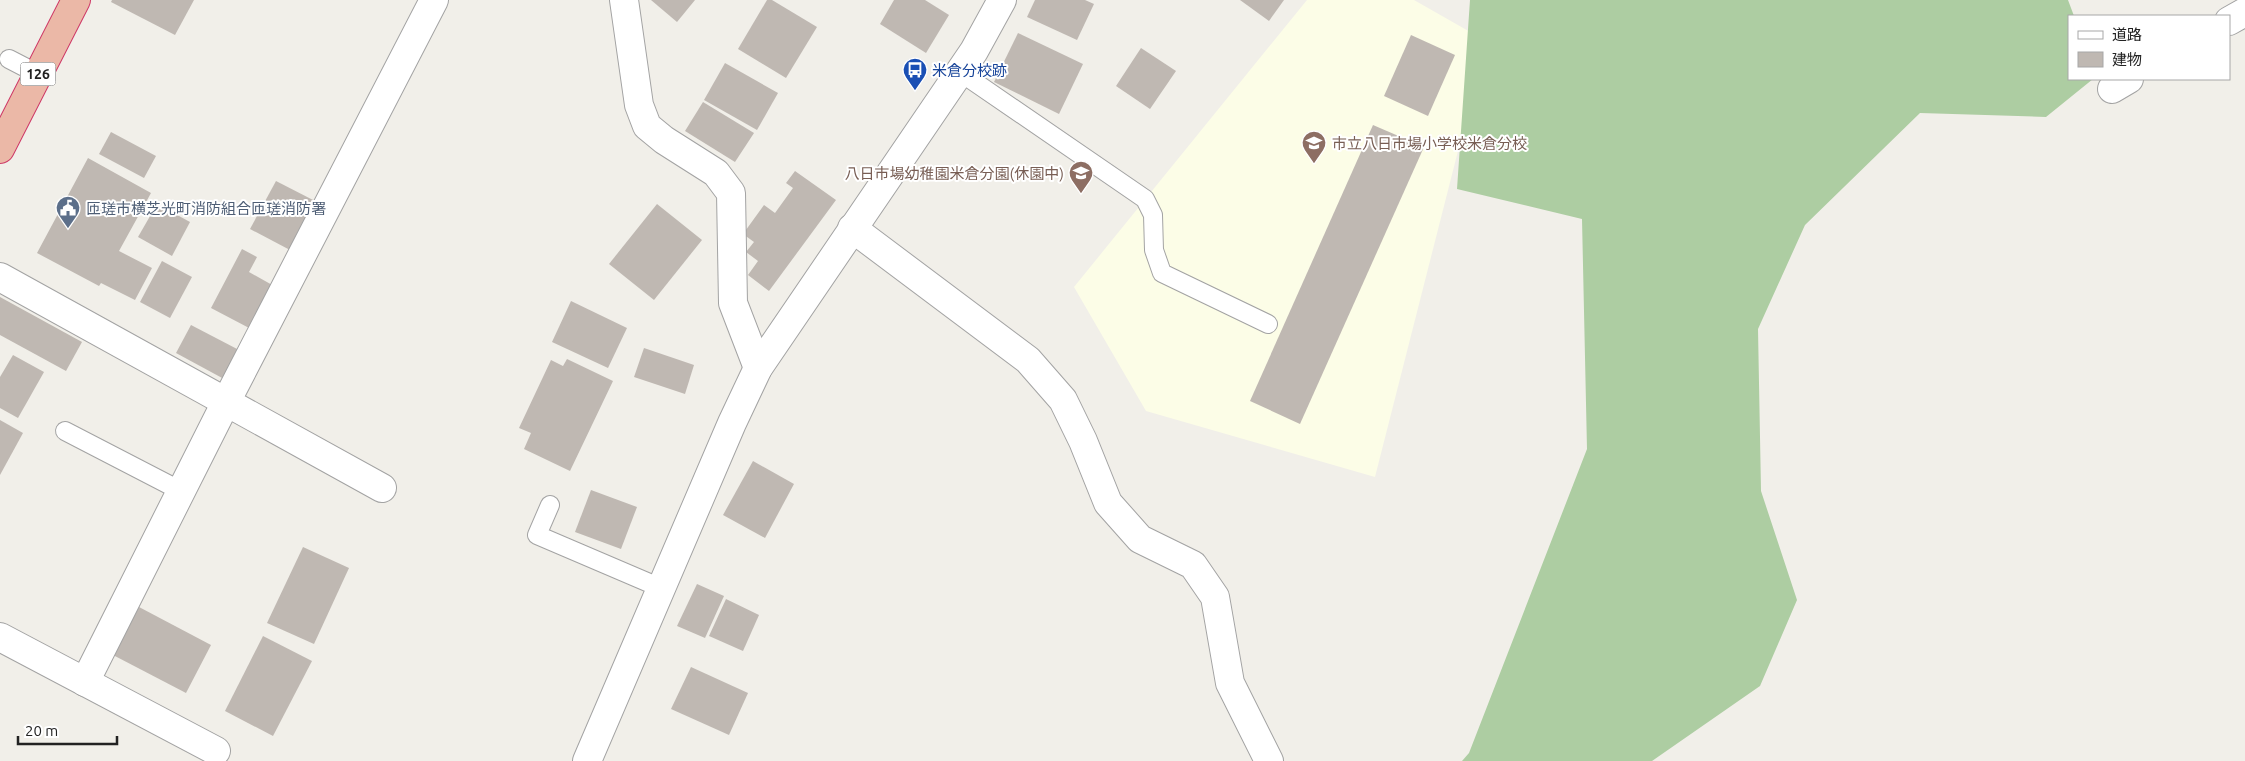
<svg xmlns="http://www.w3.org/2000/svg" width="2245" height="761" font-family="Ubuntu,'Noto Sans JP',sans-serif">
  <rect width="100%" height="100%" fill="#f1efe9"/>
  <path fill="#fcfde7" d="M 1307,0 L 1414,0 L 1486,41 L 1375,477 L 1146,411 L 1074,287 Z"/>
  <path fill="#adcda2" d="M 1470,0 L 2068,0 L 2074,16 L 2069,16 L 2069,79 L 2093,79 L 2046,117 L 1920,113 L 1805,225 L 1758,329 L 1761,491 L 1797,600 L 1760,686 L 1652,761 L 1462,761 L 1469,753 L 1587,449 L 1582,219 L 1457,189 Z"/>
  <g fill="#bfb8b2">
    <path d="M 112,0 L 194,0 L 175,35 L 111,2 Z"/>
    <path d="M 651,0 L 695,0 L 677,22 Z"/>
    <path d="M 767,0 L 772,0 L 817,27 L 786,78 L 738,49 Z"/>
    <path d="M 894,0 L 925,0 L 949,15 L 926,53 L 880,24 Z"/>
    <path d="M 1035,0 L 1085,0 L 1094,4 L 1077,40 L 1027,17 Z"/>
    <path d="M 1240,0 L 1284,0 L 1269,21 Z"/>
    <path d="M 1018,33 L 1083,64 L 1059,114 L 994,82 Z"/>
    <path d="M 1411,35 L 1455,55 L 1428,116 L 1384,96 Z"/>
    <path d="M 1141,48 L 1176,71 L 1150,109 L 1116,86 Z"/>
    <path d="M 725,63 L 778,93 L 757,130 L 704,100 Z"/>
    <path d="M 703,102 L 754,133 L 735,162 L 685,131 Z"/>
    <path d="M 1373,125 L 1424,147 L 1300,424 L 1250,401 Z"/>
    <path d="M 111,132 L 156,156 L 144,178 L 99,154 Z"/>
    <path d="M 88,158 L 151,193 L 119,251 L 152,268 L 135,300 L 101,283 L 99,286 L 37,253 Z"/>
    <path d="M 795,171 L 836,200 L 769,291 L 748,275 L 758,261 L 746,252 L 754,242 L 743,234 L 764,205 L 775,213 L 793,188 L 786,183 Z"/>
    <path d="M 276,181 L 315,201 L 290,250 L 250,229 Z"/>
    <path d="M 157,204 L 190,222 L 172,256 L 138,237 Z"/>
    <path d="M 657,204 L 702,240 L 654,300 L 609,264 Z"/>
    <path d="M 242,249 L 257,257 L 249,272 L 274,286 L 251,329 L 211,308 Z"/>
    <path d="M 162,261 L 192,277 L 170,318 L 140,302 Z"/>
    <path d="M 0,297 L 82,342 L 66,371 L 0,335 Z"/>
    <path d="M 571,301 L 627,328 L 608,368 L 552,342 Z"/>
    <path d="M 191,325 L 239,350 L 224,379 L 176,353 Z"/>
    <path d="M 644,348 L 694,365 L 685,394 L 634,377 Z"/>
    <path d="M 13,355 L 44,372 L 18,418 L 0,408 L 0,377 Z"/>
    <path d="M 567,359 L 613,381 L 570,471 L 524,449 L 531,433 L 519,428 L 551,360 L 563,366 Z"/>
    <path d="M 0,420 L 23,433 L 0,475 Z"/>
    <path d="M 753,461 L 794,484 L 765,538 L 723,515 Z"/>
    <path d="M 591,490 L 637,507 L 621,549 L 575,532 Z"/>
    <path d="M 303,547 L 349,568 L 314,644 L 267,623 Z"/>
    <path d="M 697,584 L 724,596 L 705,638 L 677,626 Z"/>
    <path d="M 726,599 L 759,615 L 743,651 L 709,636 Z"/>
    <path d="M 139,607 L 211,645 L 186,693 L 113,655 Z"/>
    <path d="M 263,636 L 312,661 L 273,736 L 225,711 Z"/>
    <path d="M 691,667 L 748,693 L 729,735 L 671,709 Z"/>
  </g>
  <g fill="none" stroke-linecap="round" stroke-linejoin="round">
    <defs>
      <g id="service">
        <path d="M 9,59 L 38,74"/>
        <path d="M 960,72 L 1145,199 L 1153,215 L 1154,250 L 1162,273 L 1268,324"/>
        <path d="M 65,431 L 181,491"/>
        <path d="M 550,505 L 537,535 L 661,588"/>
      </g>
      <g id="minor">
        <path d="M 624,0 L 639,105 L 647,126 L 664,140 L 716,173 L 731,193 L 733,303 L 758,368"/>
        <path d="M 2229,21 L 2245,12"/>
        <path d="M 2112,89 L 2129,79"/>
        <path d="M 852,228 L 1028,360 L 1063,400 L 1083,441 L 1108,503 L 1140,539 L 1193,565 L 1215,597 L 1230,683 L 1269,761"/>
        <path d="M 0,277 L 382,488"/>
        <path d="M 0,637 L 216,751"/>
        <path d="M 85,682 L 226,402 L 434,0"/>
      </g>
      <path id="tertiary" d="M 587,761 L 732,423 L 758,368 L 974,51 L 1002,0"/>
      <path id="trunk" d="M 0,149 L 76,0"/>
    </defs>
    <use href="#service" stroke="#a3a3a3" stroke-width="20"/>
    <use href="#minor" stroke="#a3a3a3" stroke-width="30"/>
    <use href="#tertiary" stroke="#a3a3a3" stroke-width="30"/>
    <use href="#trunk" stroke="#ce3866" stroke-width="30"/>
    <use href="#service" stroke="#fff" stroke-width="18"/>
    <use href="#minor" stroke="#fff" stroke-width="28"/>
    <use href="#tertiary" stroke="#fff" stroke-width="28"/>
    <use href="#trunk" stroke="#ebb8a7" stroke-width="28"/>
  </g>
  <defs>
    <symbol id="bus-pin" viewBox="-11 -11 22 30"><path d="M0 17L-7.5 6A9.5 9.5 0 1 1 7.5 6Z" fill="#1a4fb4" stroke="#fff"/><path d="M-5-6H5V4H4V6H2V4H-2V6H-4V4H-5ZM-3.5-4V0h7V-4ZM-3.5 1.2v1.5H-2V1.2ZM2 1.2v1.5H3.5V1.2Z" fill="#fff"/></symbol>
    <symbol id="school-pin" viewBox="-11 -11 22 30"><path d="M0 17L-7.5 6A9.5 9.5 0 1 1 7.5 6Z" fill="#8d6e63" stroke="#fff"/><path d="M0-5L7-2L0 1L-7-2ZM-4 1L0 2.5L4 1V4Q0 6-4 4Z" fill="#fff"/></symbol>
    <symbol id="civic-pin" viewBox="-11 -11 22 30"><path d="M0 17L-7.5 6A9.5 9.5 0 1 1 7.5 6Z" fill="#5c6f8a" stroke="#fff"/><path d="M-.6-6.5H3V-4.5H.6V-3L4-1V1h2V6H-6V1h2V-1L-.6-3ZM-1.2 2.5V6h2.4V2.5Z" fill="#fff"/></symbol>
  </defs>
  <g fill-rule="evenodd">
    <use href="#bus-pin" x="901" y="56" width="28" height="38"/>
    <use href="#school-pin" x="1300" y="129" width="28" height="38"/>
    <use href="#school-pin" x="1067" y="159" width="28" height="38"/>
    <use href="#civic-pin" x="54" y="194" width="28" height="38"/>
  </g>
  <g text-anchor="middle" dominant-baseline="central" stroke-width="4" stroke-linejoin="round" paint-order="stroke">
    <rect fill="#fff" stroke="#646464" stroke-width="1" x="20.5" y="62.5" width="35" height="23" rx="4"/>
    <g font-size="14" font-weight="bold" fill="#222">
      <text x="38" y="74">126</text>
    </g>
    <g font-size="15" fill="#164399" stroke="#fff" text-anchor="start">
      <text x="932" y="70">米倉分校跡</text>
    </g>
    <g font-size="15" fill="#785e54" stroke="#fff" text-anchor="start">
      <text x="1332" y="143">市立八日市場小学校米倉分校</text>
      <text x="1064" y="173" text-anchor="end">八日市場幼稚園米倉分園(休園中)</text>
    </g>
    <g font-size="15" fill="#4e5e75" stroke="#fff" text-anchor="start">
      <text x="86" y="208">匝瑳市横芝光町消防組合匝瑳消防署</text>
    </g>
  </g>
  <rect x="2068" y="15" width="162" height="65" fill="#ffffff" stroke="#a7a7a7"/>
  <rect x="2078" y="31" width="25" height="8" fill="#ffffff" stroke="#a7a7a7"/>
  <text x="2112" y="40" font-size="15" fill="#222222">道路</text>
  <rect x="2078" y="52" width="25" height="15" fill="#bfb8b2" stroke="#a7a7a7"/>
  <text x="2112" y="65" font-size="15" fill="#222222">建物</text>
  <path d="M18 736v8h99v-8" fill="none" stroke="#222222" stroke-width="2.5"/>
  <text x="25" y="736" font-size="15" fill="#222222" stroke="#ffffff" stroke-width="4" paint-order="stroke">20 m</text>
</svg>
